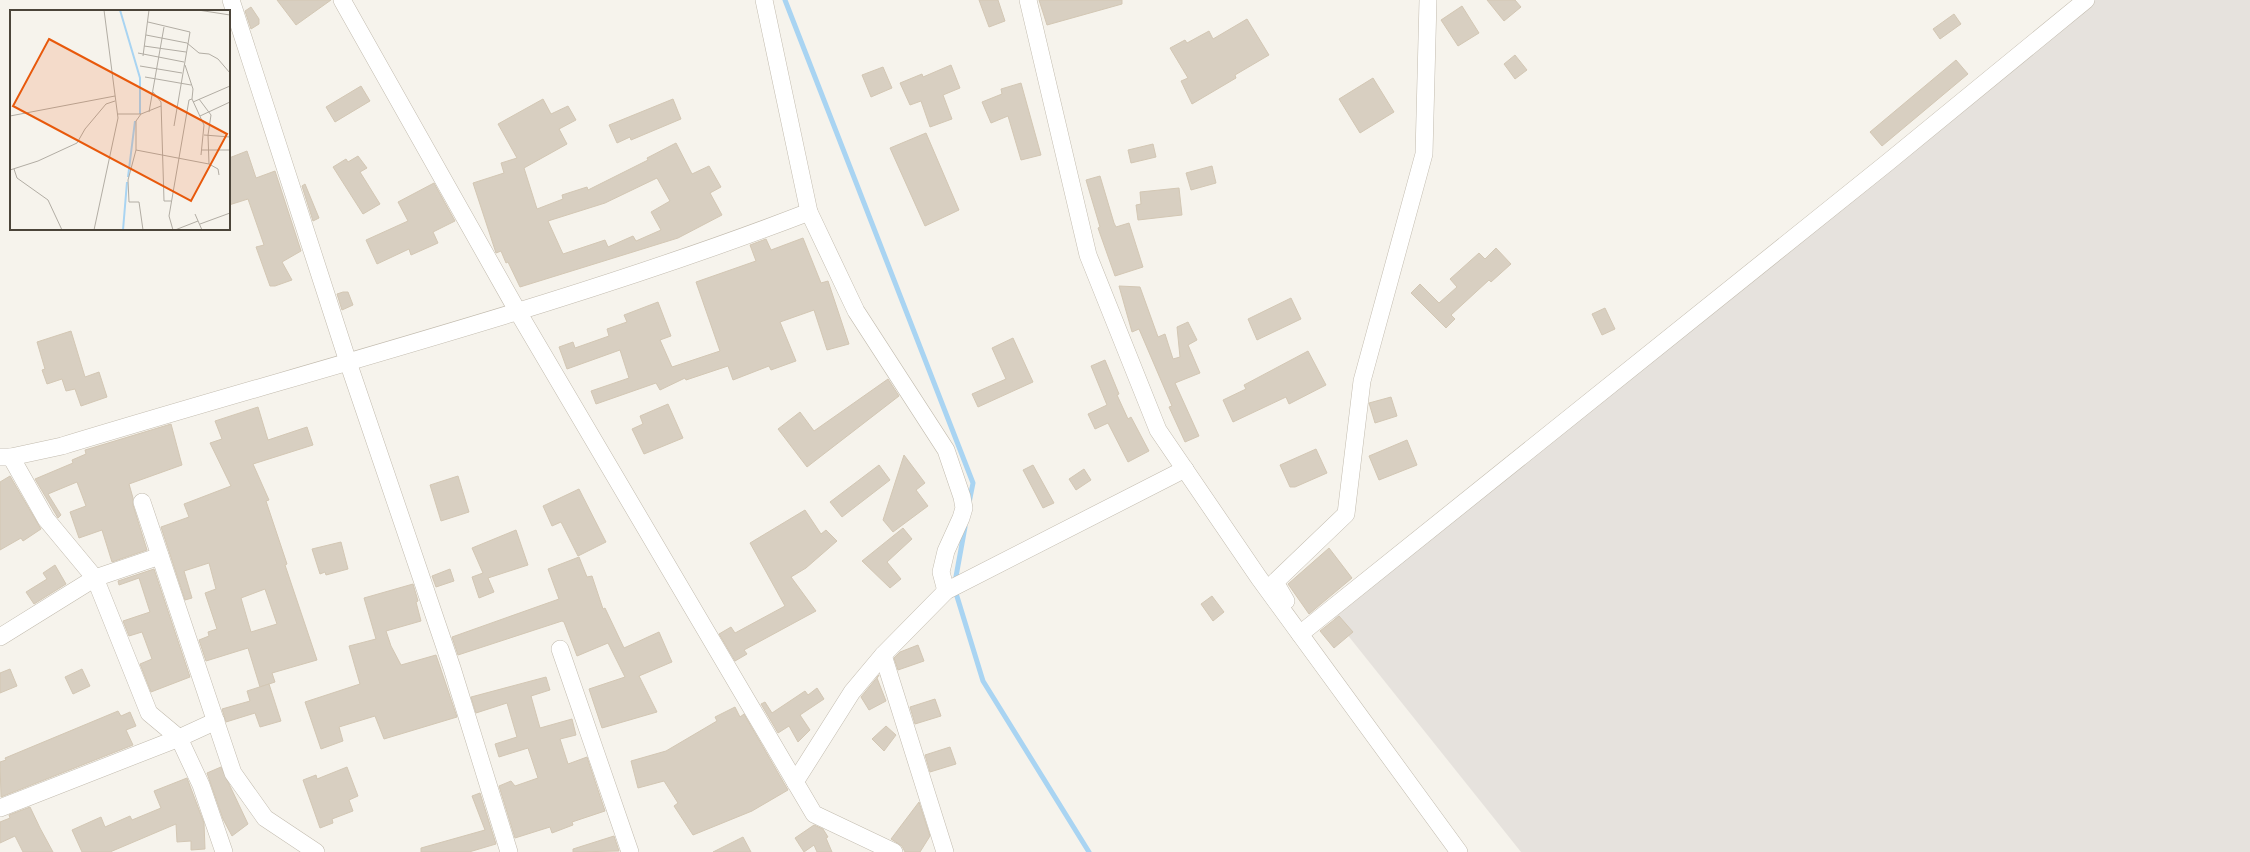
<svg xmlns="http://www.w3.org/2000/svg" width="2250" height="852" font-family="Quicksand,sans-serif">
  <rect width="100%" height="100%" fill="#f6f3ec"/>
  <path fill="#e6e2dd" d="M 2090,0 L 2250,0 L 2250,852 L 1521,852 L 1334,618 Z"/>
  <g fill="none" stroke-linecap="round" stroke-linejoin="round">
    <g stroke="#a9d4f2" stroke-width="5">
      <path d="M 785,0 L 973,483 L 969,503"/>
      <path d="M 955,582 L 965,527"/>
      <path d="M 955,590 L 983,681 L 1089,852"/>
    </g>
  </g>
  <g fill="#d8cfc1" stroke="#d3c7b4" fill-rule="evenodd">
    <path d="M 277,0 L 331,0 L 296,25 Z"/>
    <path d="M 979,0 L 998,0 L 1005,21 L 989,27 Z"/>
    <path d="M 1039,0 L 1122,0 L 1122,4 L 1047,25 Z"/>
    <path d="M 1487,0 L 1515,0 L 1521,7 L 1504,21 Z"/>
    <path d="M 1462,6 L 1479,33 L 1458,46 L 1441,20 Z"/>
    <path d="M 251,7 L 259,19 L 259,24 L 251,29 L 245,11 Z"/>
    <path d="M 1954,14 L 1961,24 L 1940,39 L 1933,29 Z"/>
    <path d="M 1247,19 L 1269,55 L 1235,75 L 1236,78 L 1192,104 L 1181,81 L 1188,78 L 1170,48 L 1185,40 L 1187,43 L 1209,31 L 1213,39 Z"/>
    <path d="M 1515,55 L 1527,70 L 1515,79 L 1504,64 Z"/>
    <path d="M 1956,60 L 1968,74 L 1882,146 L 1870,132 Z"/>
    <path d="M 951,65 L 960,88 L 943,95 L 952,119 L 930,127 L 921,101 L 910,105 L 900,83 L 922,74 L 923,77 Z"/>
    <path d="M 883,67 L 892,88 L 871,97 L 862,75 Z"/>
    <path d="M 1373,78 L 1394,112 L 1360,133 L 1339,99 Z"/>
    <path d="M 1021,83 L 1041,155 L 1021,160 L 1008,116 L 991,123 L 982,102 L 1002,94 L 1001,89 Z"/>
    <path d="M 361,86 L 370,101 L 335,122 L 326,107 Z"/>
    <path d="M 543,99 L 551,114 L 568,106 L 576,120 L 559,129 L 567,144 L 524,168 L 537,209 L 563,199 L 562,195 L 587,187 L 588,190 L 648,160 L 647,158 L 676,143 L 692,174 L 709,166 L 721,187 L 710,193 L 722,215 L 678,238 L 520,287 L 508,262 L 506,263 L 501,251 L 496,253 L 473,183 L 504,173 L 501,163 L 517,158 L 498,124 ZM 657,178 L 670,201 L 651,212 L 661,230 L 636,241 L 633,236 L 608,247 L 605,240 L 563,254 L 548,221 L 605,203 Z"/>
    <path d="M 673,99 L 681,119 L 631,140 L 630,137 L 617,143 L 609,125 Z"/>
    <path d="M 926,133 L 959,210 L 925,226 L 890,148 Z"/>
    <path d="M 1153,144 L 1156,157 L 1131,163 L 1128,150 Z"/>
    <path d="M 247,151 L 256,178 L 275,171 L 301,251 L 282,262 L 292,280 L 275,286 L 270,286 L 256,247 L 264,245 L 248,199 L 229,205 L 229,158 Z"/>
    <path d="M 358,156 L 367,168 L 360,172 L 380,204 L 363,214 L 333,167 L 346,159 L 348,162 Z"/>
    <path d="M 1212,166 L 1216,183 L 1191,190 L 1186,173 Z"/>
    <path d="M 1100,176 L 1114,223 L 1116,227 L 1129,223 L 1143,267 L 1115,276 L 1098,228 L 1100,227 L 1086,180 Z"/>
    <path d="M 434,183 L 455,221 L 433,232 L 438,243 L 411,255 L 409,249 L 377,264 L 366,240 L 408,221 L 398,202 Z"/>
    <path d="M 305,184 L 319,218 L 313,221 L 302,186 Z"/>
    <path d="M 1179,188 L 1182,215 L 1138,220 L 1136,205 L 1141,204 L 1140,192 Z"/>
    <path d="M 803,238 L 821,283 L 828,281 L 849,344 L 827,350 L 814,310 L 780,322 L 796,361 L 771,370 L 769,366 L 733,380 L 728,366 L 686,380 L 685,378 L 660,390 L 656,383 L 596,404 L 591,391 L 629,378 L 620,350 L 567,369 L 559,347 L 573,342 L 575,348 L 609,336 L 607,329 L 627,322 L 624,315 L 658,302 L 671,336 L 660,340 L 672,367 L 720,351 L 696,282 L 756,261 L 750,245 L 766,239 L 771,250 Z"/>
    <path d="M 1496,248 L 1511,264 L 1491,282 L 1489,280 L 1451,315 L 1455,319 L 1446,328 L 1411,293 L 1420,284 L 1439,303 L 1457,287 L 1450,279 L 1479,253 L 1485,259 Z"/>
    <path d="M 1119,286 L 1140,287 L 1158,337 L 1165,334 L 1173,359 L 1180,357 L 1177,327 L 1188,322 L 1197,340 L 1188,345 L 1200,373 L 1175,383 L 1199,436 L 1185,442 L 1169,407 L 1172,406 L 1139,329 L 1132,332 Z"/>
    <path d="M 343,292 L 348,292 L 353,305 L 342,310 L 337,294 Z"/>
    <path d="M 1291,298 L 1301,319 L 1257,340 L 1248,319 Z"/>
    <path d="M 1605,308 L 1615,329 L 1602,335 L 1592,314 Z"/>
    <path d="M 71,331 L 85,377 L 99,372 L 107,397 L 81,406 L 75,389 L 66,391 L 62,379 L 47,384 L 42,370 L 45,369 L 37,342 Z"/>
    <path d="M 1013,338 L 1033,382 L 978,407 L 972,394 L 1006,379 L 992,348 Z"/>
    <path d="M 1308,351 L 1326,385 L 1289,404 L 1286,397 L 1233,422 L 1223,400 L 1246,389 L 1244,385 Z"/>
    <path d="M 1105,360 L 1119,394 L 1117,395 L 1128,419 L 1131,417 L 1149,451 L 1128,462 L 1108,423 L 1095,429 L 1088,414 L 1107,405 L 1091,366 Z"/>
    <path d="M 888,379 L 899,396 L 807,467 L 778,429 L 800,412 L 814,431 Z"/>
    <path d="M 1391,397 L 1397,416 L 1375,423 L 1369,403 Z"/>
    <path d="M 668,404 L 683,438 L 644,454 L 632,429 L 643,424 L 640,416 Z"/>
    <path d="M 258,407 L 268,440 L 307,427 L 313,445 L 253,464 L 269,500 L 266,501 L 287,564 L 285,565 L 317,660 L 272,673 L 275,682 L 260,687 L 248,648 L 206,661 L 199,640 L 209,636 L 208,632 L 217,629 L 205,593 L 216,589 L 209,563 L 184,571 L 192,598 L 185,600 L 161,527 L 189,517 L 184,504 L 231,486 L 210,443 L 222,439 L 215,421 ZM 265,589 L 277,624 L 251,632 L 241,598 Z"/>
    <path d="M 171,424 L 182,465 L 129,484 L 133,498 L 133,505 L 147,550 L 112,562 L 102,530 L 79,538 L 70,512 L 86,506 L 77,482 L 48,494 L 61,515 L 58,518 L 35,479 L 73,463 L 72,460 L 86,454 L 85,450 Z"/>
    <path d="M 1407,440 L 1417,465 L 1379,480 L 1369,456 Z"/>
    <path d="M 1316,449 L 1327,473 L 1295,487 L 1290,487 L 1280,465 Z"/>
    <path d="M 904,455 L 925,483 L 916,490 L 928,506 L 893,532 L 883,520 Z"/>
    <path d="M 879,465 L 890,480 L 842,517 L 830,502 Z"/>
    <path d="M 1033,465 L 1054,503 L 1043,508 L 1023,470 Z"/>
    <path d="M 1084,469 L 1091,480 L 1076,490 L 1069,479 Z"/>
    <path d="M 10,476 L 41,529 L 23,541 L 21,538 L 0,550 L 0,482 Z"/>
    <path d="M 458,476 L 469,512 L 441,521 L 430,485 Z"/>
    <path d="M 579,489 L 606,542 L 578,556 L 561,522 L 552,526 L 543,506 Z"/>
    <path d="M 805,510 L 821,534 L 826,530 L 837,541 L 806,568 L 791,577 L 816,611 L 744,650 L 747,654 L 735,661 L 719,634 L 731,627 L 735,633 L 785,606 L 750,543 Z"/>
    <path d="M 903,528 L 912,539 L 887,562 L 901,579 L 890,588 L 862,561 Z"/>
    <path d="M 516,530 L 528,565 L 488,578 L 494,592 L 479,598 L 472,577 L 483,573 L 472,548 Z"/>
    <path d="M 341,542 L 348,569 L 326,575 L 325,572 L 320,574 L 312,549 Z"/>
    <path d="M 1329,548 L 1352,578 L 1309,614 L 1288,584 Z"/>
    <path d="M 579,557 L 587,577 L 592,576 L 603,609 L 605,608 L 624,648 L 659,632 L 672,662 L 639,676 L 657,712 L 602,728 L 589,689 L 625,677 L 608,643 L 577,656 L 564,622 L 562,621 L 458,655 L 452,637 L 559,599 L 548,569 Z"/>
    <path d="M 55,565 L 66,584 L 34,604 L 26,592 L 47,579 L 43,573 Z"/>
    <path d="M 154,569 L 190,677 L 151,692 L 140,664 L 152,659 L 142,632 L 129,636 L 123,621 L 150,612 L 139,578 L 119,585 L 118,581 Z"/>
    <path d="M 450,569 L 454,581 L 436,587 L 432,576 Z"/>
    <path d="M 413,584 L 418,601 L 416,602 L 421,621 L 386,631 L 391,646 L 401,665 L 436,655 L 457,717 L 384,739 L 375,716 L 339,727 L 343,741 L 321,749 L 305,702 L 360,684 L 349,646 L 376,639 L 364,598 Z"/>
    <path d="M 1212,596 L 1224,612 L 1213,621 L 1201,604 Z"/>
    <path d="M 1339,616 L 1353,632 L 1334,648 L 1320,631 Z"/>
    <path d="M 918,645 L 924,661 L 898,670 L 894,658 L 900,652 Z"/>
    <path d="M 10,669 L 17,686 L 0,693 L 0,673 Z"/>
    <path d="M 82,669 L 90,686 L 73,694 L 65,677 Z"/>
    <path d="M 879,675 L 877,678 L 886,701 L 869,710 L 861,697 Z"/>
    <path d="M 546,677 L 550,690 L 531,696 L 540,728 L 572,719 L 576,735 L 560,739 L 568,764 L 587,757 L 605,811 L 572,822 L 573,825 L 552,833 L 550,827 L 515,838 L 499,786 L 511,781 L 515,786 L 538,778 L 528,748 L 499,757 L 495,744 L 517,737 L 507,703 L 476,713 L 471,697 Z"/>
    <path d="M 269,684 L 281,721 L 260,727 L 255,713 L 226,722 L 222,709 L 250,701 L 247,691 Z"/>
    <path d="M 817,688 L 824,699 L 800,715 L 810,730 L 798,742 L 789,726 L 778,733 L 761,704 L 765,702 L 772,713 L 805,691 L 808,695 Z"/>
    <path d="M 935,699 L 941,716 L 915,724 L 910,707 Z"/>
    <path d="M 735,707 L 740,717 L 744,714 L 788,790 L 752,811 L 693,835 L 674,806 L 678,803 L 664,781 L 638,788 L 631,761 L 666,751 L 717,721 L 715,717 Z"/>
    <path d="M 118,711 L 121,716 L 130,712 L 136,726 L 126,730 L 133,745 L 1,797 L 0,762 L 6,760 L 5,758 Z"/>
    <path d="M 886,726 L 896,735 L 884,751 L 872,739 Z"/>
    <path d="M 950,747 L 956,764 L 930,772 L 925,755 Z"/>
    <path d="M 221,767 L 248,824 L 232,836 L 223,819 L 207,773 Z"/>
    <path d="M 347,767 L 358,796 L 349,800 L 353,811 L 332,819 L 333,823 L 320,828 L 303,780 L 316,775 L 317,779 Z"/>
    <path d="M 187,778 L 204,823 L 205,849 L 191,850 L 191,841 L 177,842 L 176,824 L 110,852 L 82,852 L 72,830 L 101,817 L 105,827 L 130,816 L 132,820 L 161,808 L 154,791 Z"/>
    <path d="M 480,793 L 496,844 L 469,852 L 421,852 L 421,848 L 485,830 L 472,796 Z"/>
    <path d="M 919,802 L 930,836 L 920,852 L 905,852 L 902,846 L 891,839 Z"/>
    <path d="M 30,807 L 40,828 L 53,852 L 23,852 L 15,836 L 0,843 L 0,822 L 10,818 L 9,815 Z"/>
    <path d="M 814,825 L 823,829 L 828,837 L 826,838 L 832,852 L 817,852 L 814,845 L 804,852 L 795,838 Z"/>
    <path d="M 614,836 L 619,851 L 573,852 L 573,849 Z"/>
    <path d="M 743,837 L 751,852 L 713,852 Z"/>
  </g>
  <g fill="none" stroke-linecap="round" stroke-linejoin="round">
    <defs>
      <g id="minor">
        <path d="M 231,0 L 348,362 L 452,668 L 509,852"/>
        <path d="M 342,0 L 518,312 L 814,814 L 894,852"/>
        <path d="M 764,0 L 809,212 L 856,311 L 946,450 L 962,497 L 964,508 L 961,518 L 946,551 L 941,572 L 946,591"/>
        <path d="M 1028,0 L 1088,255 L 1158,430 L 1259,578 L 1459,852"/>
        <path d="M 0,457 L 11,457 L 62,446 C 311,370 565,306 809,212"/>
        <path d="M 11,457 L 46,519 L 95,578 L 149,713 L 179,738 L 201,785 L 224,852"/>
        <path d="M 142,502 L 233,773 L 265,818 L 316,852"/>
        <path d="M 1286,601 L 1275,582 L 1346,514 L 1362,381 L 1424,154 L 1428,0"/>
        <path d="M 1300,634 L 1887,163 L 2086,0"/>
        <path d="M 0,637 L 95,578 L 160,556"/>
        <path d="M 560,649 L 630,852"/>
        <path d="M 883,655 L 945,852"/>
        <path d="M 795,782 L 852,692 L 883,655 L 946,591 L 1185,469"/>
        <path d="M 0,808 L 179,738 L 216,721"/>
      </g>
    </defs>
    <use href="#minor" stroke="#c2bbae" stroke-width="18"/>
    <use href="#minor" stroke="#fff" stroke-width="17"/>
  </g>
  <g transform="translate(10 10)">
    <rect width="220" height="220" fill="#f6f3ec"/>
    <path fill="none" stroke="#a9d4f2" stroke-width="2" d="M 110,0 L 130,68 L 130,104M 118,167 L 125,111M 113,220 L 117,172"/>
    <path fill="none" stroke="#b2ada4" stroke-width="1" d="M 188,0 L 220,5M 138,12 L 180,22 L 164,116M 136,25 L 177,33 L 189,43 L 199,44 L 208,49 L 220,63M 134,36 L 176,42M 128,43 L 174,52M 133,46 L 139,0M 130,56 L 172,63M 135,67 L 181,75M 143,82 L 151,92 L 154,191 L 161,191M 182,89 L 194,115 L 191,145M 189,89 L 201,105 L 198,125 L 199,154M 183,92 L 220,76M 139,102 L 154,17M 107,104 L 131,104 L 151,96M 131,104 L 126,111 L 126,140 L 118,170 L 119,192 L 129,192 L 133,220M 0,106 L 105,86M 190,106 L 220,92M 194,125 L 220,127M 126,140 L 199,154 L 208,159 L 209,165M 192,140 L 220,140M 4,159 L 7,168 L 38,190 L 52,220M 0,160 L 28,151 L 67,133 L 75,119 L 96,94 L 105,91M 185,204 L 192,220M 190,214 L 220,203M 84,220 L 108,108 L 94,0M 163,220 L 159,206 L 179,90 L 182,89 L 183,79 L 175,55M 165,220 L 188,211"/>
    <path fill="#e8590c" fill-opacity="0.15" stroke="#e8590c" stroke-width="2" d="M 39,29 L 217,124 L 181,191 L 3,96 Z"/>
    <rect width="220" height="220" fill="none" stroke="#4b4439" stroke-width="2"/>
  </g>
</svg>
